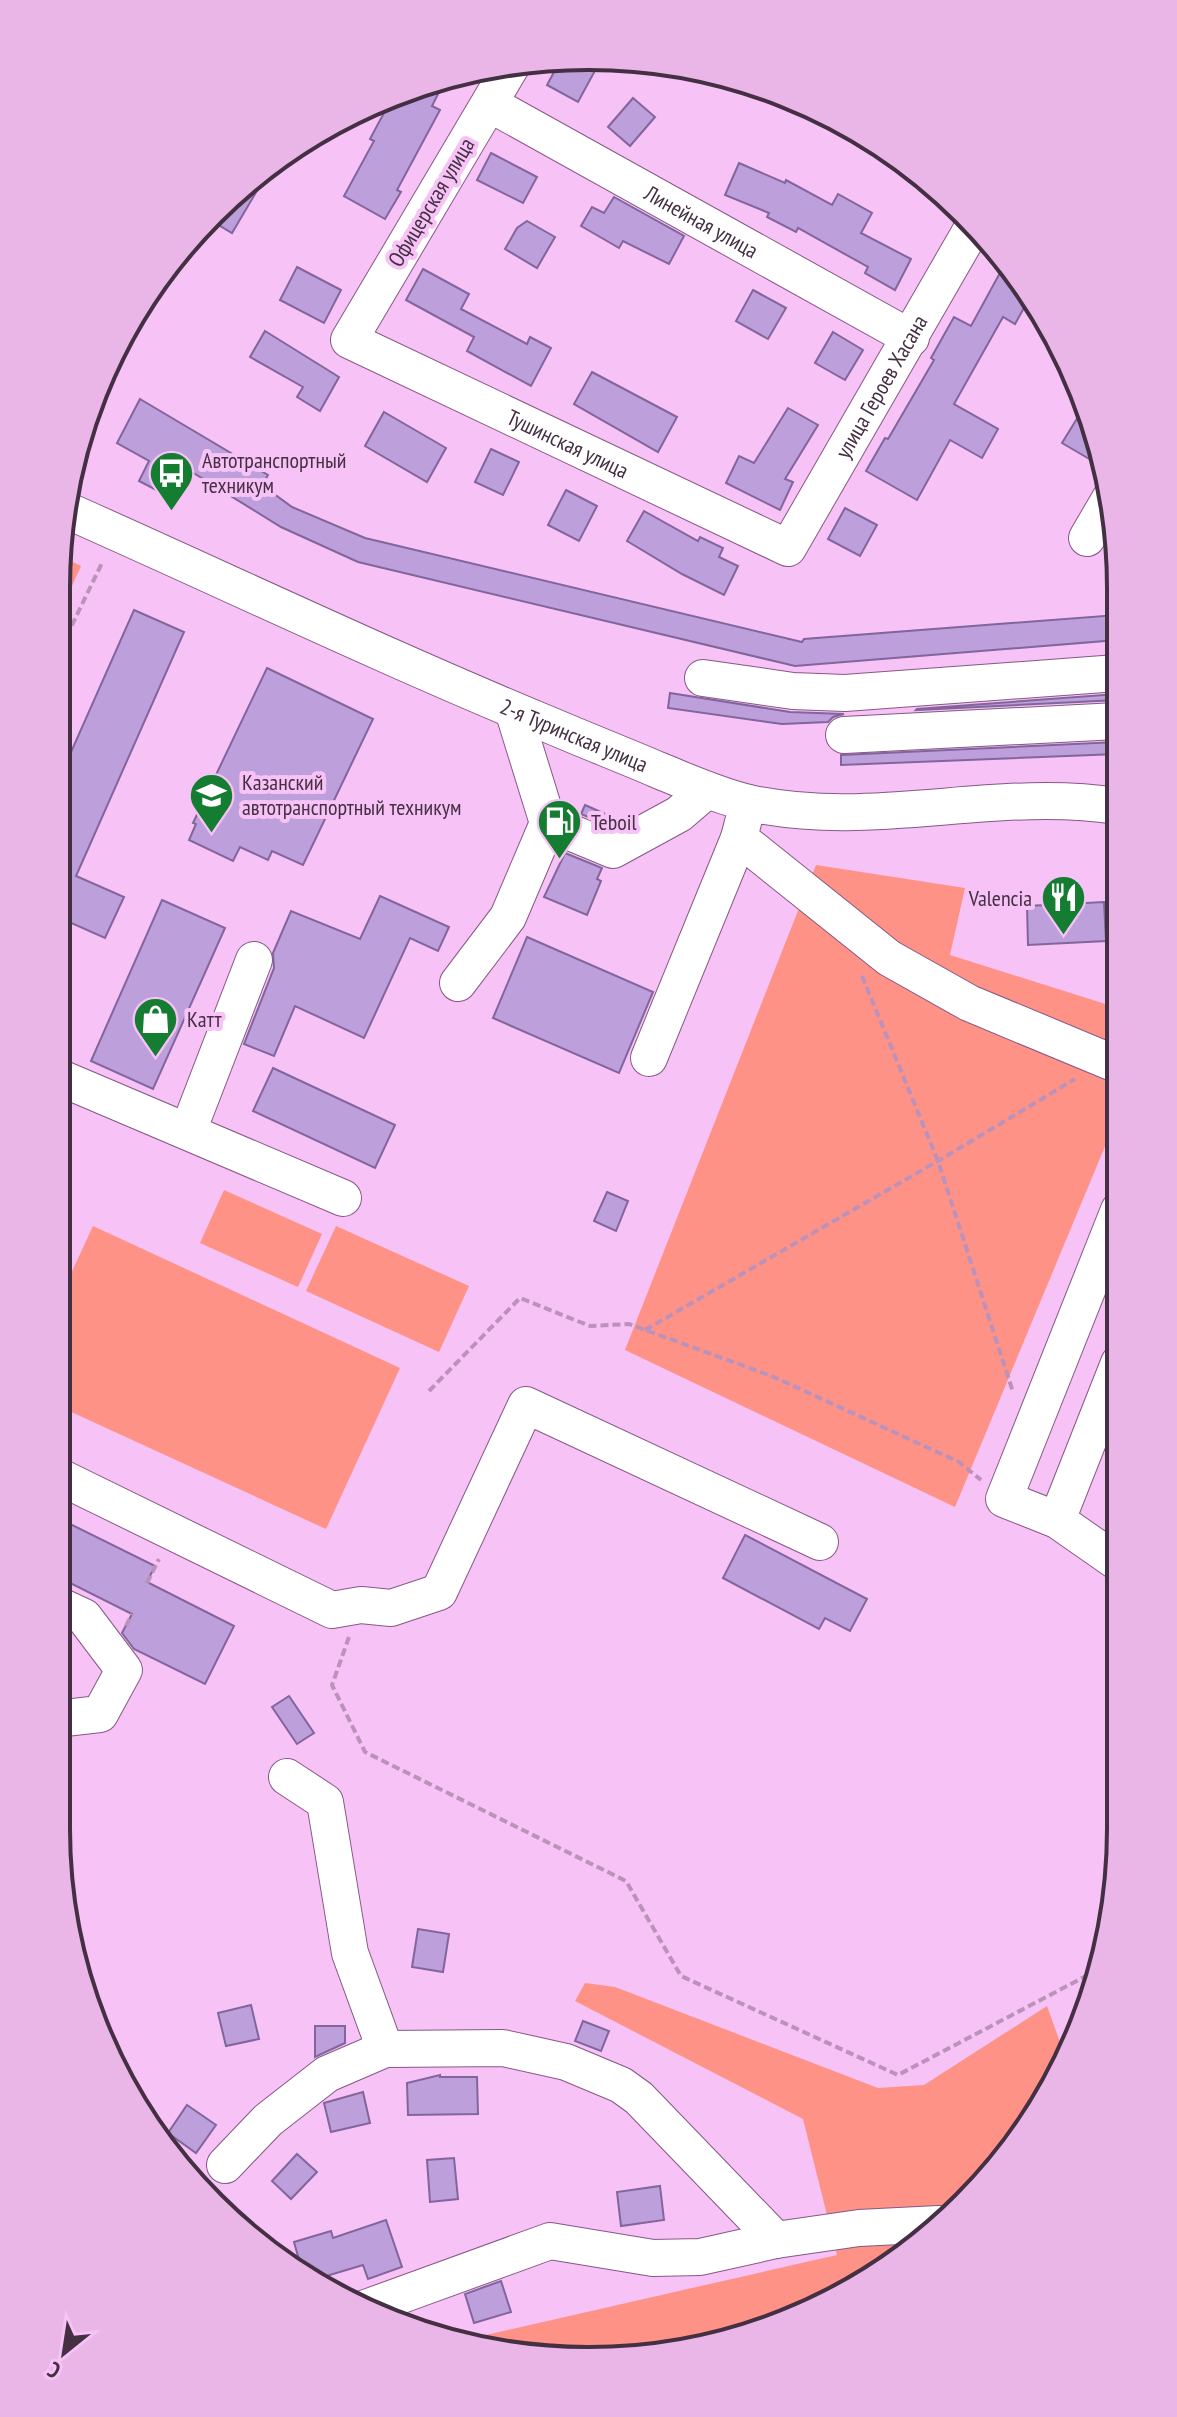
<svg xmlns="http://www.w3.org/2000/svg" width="1177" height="2417" font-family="'PT Sans Narrow',sans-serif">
  <rect width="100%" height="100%" fill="#f7c2f5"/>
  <g fill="#fe9286">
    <path d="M 59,555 L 81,566 L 56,621 Z"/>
    <path d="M 816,865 L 965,888 L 950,955 L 1118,1008 L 1118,1115 L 955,1507 L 625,1350 Z"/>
    <path d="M 224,1190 L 322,1234 L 298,1287 L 200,1243 Z"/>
    <path d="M 93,1226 L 400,1368 L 326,1529 L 56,1405 L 56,1306 Z"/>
    <path d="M 336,1226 L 469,1286 L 439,1352 L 306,1291 Z"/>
    <path d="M 585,1983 L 615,1987 L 878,2088 L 924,2085 L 1047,2006 L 1066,2059 L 1031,2125 L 965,2205 L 824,2306 L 658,2356 L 484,2351 L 455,2342 L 837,2255 L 803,2119 L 575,2001 Z"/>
  </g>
  <g fill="#bda0db" stroke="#82659c" stroke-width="2">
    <path d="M 579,57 L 597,67 L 578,102 L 547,85 L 561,59 Z"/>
    <path d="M 446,78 L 432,106 L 440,110 L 397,190 L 401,192 L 385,219 L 344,196 L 374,141 L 370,139 L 394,94 Z"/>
    <path d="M 633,98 L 655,117 L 630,146 L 608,127 Z"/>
    <path d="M 491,153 L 537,177 L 523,203 L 477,180 Z"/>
    <path d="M 739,163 L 785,183 L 786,180 L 832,205 L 838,194 L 872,213 L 861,233 L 911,259 L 895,290 L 865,273 L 868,267 L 798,228 L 796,232 L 767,217 L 769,213 L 725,195 Z"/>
    <path d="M 269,165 L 271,167 L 232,233 L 207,218 Z"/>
    <path d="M 614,197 L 684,236 L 669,264 L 623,241 L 619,248 L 581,226 L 592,207 L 604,213 Z"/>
    <path d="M 527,221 L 555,237 L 537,268 L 505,249 L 517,228 Z"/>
    <path d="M 1007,260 L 1030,297 L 1015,324 L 1003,317 L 954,404 L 998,429 L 982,458 L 950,440 L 917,500 L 866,471 L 885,438 L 888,439 L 934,360 L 931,358 L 954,317 L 971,326 Z"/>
    <path d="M 297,267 L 341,290 L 324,323 L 280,300 Z"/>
    <path d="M 423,269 L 469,294 L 461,309 L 527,344 L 530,337 L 551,348 L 531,386 L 467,351 L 474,337 L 406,300 Z"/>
    <path d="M 753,290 L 786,308 L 768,339 L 736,321 Z"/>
    <path d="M 265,331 L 339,377 L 320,411 L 297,397 L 303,387 L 250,357 Z"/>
    <path d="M 833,332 L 863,350 L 845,380 L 815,363 Z"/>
    <path d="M 592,372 L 677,417 L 658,452 L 574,404 Z"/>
    <path d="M 140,399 L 268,475 L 262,485 L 292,507 L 365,538 L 802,642 L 804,639 L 1117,615 L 1117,640 L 795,666 L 358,562 L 281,527 L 174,461 L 158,491 L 139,481 L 149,461 L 117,443 Z"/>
    <path d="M 1086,404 L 1103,467 L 1062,443 Z"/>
    <path d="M 788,408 L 818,425 L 785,479 L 793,482 L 780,510 L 726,483 L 739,456 L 754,463 Z"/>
    <path d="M 384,412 L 446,448 L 427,482 L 365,446 Z"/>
    <path d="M 491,449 L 519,462 L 503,495 L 475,482 Z"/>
    <path d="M 566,490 L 597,506 L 579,541 L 548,525 Z"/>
    <path d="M 845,508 L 877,525 L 860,556 L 828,539 Z"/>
    <path d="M 644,511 L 698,541 L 700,537 L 723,548 L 719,557 L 738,566 L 724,595 L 682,574 L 627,541 Z"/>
    <path d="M 134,610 L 184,632 L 76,876 L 124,897 L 105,938 L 58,917 L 56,921 L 56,786 Z"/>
    <path d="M 267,668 L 373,719 L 303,865 L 272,851 L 268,860 L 240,847 L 233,861 L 189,840 L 196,824 L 193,823 Z"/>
    <path d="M 670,693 L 790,712 L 844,714 L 833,717 L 828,722 L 782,724 L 668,708 Z"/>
    <path d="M 1117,694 L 1117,700 L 916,710 L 917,709 Z"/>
    <path d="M 1117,742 L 1117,754 L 841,765 L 841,755 Z"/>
    <path d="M 585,805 L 621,821 L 621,822 L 612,827 L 581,814 Z"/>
    <path d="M 565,853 L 602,868 L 597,879 L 601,881 L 587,915 L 544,897 Z"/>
    <path d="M 380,896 L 449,927 L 438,951 L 410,938 L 364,1038 L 295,1006 L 274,1056 L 244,1044 L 274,968 L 273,953 L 291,911 L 360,939 Z"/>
    <path d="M 162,900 L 225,928 L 153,1089 L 91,1061 Z"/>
    <path d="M 1104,902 L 1106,941 L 1028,945 L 1027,906 Z"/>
    <path d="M 527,937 L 653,992 L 619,1073 L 493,1018 Z"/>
    <path d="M 273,1068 L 395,1125 L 375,1168 L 253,1111 Z"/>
    <path d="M 607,1192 L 628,1201 L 616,1231 L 594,1221 Z"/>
    <path d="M 56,1517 L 155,1566 L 147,1582 L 234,1626 L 205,1684 L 134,1649 L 122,1633 L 132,1614 L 56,1576 Z"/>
    <path d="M 745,1535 L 867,1599 L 850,1631 L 825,1618 L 819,1629 L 723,1578 Z"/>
    <path d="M 289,1696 L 314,1733 L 297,1744 L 272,1707 Z"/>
    <path d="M 418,1929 L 449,1934 L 443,1972 L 412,1967 Z"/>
    <path d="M 251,2005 L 259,2039 L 226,2046 L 218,2013 Z"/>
    <path d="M 583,2021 L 609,2031 L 601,2051 L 575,2041 Z"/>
    <path d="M 315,2026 L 345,2026 L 345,2043 L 315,2057 Z"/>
    <path d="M 440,2075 L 440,2077 L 477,2077 L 478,2114 L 408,2115 L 407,2083 Z"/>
    <path d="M 363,2092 L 370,2123 L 331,2132 L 324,2103 Z"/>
    <path d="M 187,2105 L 216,2125 L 196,2153 L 168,2133 Z"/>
    <path d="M 297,2154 L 317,2172 L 291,2199 L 272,2181 Z"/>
    <path d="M 454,2158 L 458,2199 L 430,2202 L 427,2160 Z"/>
    <path d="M 660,2186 L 664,2220 L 621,2226 L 617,2192 Z"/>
    <path d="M 386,2220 L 402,2267 L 368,2279 L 363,2265 L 310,2281 L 304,2278 L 294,2242 L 331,2231 L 333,2238 Z"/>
    <path d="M 501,2281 L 511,2312 L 474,2323 L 465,2294 Z"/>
  </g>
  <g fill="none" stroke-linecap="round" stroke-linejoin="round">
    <defs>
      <g id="minor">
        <path id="s1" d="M 513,63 L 349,340 L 788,548 L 973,227"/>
        <path id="s2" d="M 490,104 L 911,338"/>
        <path id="s3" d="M 64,509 C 226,581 387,658 552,726 C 587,741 623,755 658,770 C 688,782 718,796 749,803 C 872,830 995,787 1117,806"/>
        <path d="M 1087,538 L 1111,497"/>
        <path d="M 703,678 L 793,691 L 845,693 L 1117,673"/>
        <path d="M 513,710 L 548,823 L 613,850 L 679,814 L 707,790"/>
        <path d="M 844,735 L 1117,721"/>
        <path d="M 748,803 L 739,838 L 889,958 L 969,1003 L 1118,1065"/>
        <path d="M 458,983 L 508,917 L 548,823"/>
        <path d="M 649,1058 L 739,838"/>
        <path d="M 56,1076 L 343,1198"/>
        <path d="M 188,1131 L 254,960"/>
        <path d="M 1119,1210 L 1004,1499 L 1057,1520 L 1120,1564"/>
        <path d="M 56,1475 L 332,1610 L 361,1605 L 391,1608 L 439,1592 L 526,1405 L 820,1542"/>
        <path d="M 1057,1520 L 1119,1363"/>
        <path d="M 56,1719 L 100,1714 L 124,1670 L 84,1617 L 56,1604"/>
        <path d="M 287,1777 L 325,1802 L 350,1953 L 385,2049"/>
        <path d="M 225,2165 L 268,2120 L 327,2074 L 385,2049 L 503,2048 L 566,2062 L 621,2085 L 639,2098 L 776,2240"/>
        <path d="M 363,2309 L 550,2241 L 653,2258 L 700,2257 L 776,2240 L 859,2228 L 939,2224"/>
      </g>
    </defs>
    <use href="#minor" stroke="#865886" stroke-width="38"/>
    <g stroke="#bc92bb" stroke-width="4" stroke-dasharray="8 4" stroke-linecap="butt">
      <path d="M 56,658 L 102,563"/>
      <path d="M 862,976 L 938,1161 L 1013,1392"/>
      <path d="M 645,1330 L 938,1161 L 1075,1079"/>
      <path d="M 429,1391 L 520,1298 L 590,1326 L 629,1324 L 774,1377 L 959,1462 L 981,1480"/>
      <path d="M 147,1583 L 159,1559"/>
      <path d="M 126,1626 L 132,1614"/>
      <path d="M 349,1637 L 332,1685 L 365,1752 L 626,1881 L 681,1976 L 898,2075 L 1088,1975 L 1098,1974"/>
      <path d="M 1110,1936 L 1107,1809 L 1120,1659"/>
    </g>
    <use href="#minor" stroke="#fff" stroke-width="36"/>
  </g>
  <defs>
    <symbol id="bus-pin" viewBox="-11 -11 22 30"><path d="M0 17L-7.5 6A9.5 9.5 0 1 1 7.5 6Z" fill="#157d31" stroke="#f7c2f5"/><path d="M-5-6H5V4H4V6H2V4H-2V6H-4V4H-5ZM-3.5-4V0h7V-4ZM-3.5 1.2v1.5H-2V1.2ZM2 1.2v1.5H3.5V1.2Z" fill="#fff"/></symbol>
    <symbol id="university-pin" viewBox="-11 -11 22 30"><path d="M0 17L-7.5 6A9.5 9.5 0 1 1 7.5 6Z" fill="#157d31" stroke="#f7c2f5"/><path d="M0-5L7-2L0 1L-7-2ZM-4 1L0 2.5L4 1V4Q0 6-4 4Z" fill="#fff"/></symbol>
    <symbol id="fuel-pin" viewBox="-11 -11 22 30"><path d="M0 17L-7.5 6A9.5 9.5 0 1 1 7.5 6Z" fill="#157d31" stroke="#f7c2f5"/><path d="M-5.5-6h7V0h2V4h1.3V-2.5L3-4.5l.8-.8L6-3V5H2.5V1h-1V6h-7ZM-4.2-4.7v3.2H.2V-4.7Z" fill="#fff"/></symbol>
    <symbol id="restaurant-pin" viewBox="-11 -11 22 30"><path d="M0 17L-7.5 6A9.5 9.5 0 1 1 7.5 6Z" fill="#157d31" stroke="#f7c2f5"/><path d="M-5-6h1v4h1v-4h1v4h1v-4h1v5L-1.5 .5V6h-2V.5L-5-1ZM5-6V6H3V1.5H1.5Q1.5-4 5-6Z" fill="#fff"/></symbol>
    <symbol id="shop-pin" viewBox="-11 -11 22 30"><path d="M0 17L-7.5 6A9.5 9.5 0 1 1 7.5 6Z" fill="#157d31" stroke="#f7c2f5"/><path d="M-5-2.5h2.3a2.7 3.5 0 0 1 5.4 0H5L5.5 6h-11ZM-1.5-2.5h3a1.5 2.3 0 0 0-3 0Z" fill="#fff"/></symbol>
  </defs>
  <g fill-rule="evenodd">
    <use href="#bus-pin" x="146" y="448" width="51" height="69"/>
    <use href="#university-pin" x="186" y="770" width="51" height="69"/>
    <use href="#fuel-pin" x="534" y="796" width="51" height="69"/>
    <use href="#restaurant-pin" x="1038" y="872" width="51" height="69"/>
    <use href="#shop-pin" x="130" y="994" width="51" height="69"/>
  </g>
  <g text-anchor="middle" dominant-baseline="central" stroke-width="8" stroke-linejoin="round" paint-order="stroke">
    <g font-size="22" fill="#442f43" stroke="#f7c2f5">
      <text transform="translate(431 202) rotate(-59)">Офицерская улица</text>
      <text stroke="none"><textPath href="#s2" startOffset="242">Линейная улица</textPath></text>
      <text stroke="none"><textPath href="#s1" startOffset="994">улица Героев Хасана</textPath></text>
      <text stroke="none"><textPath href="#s1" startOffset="564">Тушинская улица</textPath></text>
      <text stroke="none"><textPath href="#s3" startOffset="558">2-я Туринская улица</textPath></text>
    </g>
    <g font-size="22" fill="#442f43" stroke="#f7c2f5" text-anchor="start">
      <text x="202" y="460">Автотранспортный<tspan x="202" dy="25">техникум</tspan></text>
      <text x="242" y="782">Казанский<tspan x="242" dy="25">автотранспортный техникум</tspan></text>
      <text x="591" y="822">Teboil</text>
      <text x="1032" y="898" text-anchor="end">Valencia</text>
      <text x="187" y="1019">Катт</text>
    </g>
  </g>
  <path d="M0 0H1177V2417H0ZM588 70H589A518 518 0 0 1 1107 588V1829A518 518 0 0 1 589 2347H588A518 518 0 0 1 70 1829V588A518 518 0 0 1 588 70Z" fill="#e9b6e7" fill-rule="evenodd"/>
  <path fill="none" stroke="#442f43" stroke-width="4" d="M588 70H589A518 518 0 0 1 1107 588V1829A518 518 0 0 1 589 2347H588A518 518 0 0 1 70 1829V588A518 518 0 0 1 588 70Z"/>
  <g transform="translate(64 2353) rotate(210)" stroke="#f7c2f5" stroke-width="6" paint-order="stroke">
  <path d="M0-6L14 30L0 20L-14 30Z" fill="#442f43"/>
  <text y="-12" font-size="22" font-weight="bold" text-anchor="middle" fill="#442f43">С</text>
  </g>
</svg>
